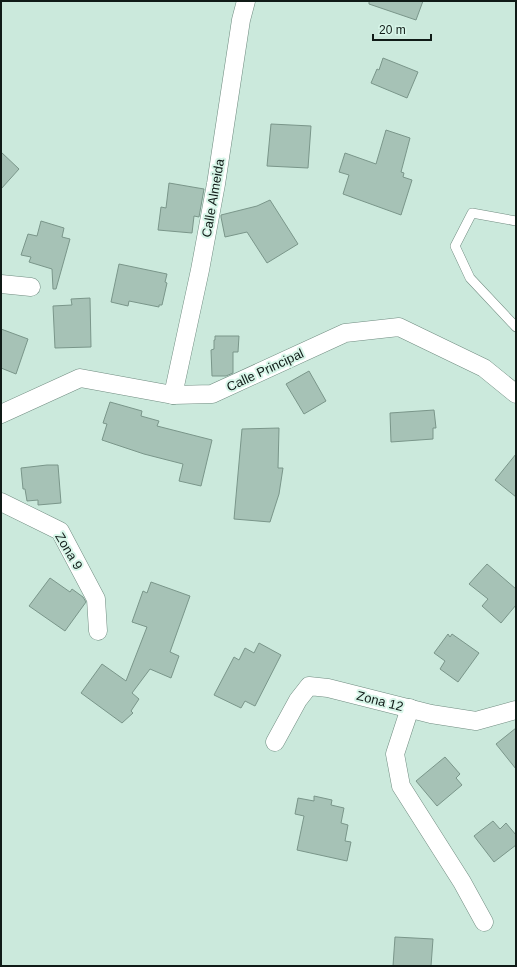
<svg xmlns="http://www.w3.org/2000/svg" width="517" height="967" font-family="Helvetica,sans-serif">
  <rect width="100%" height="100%" fill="#cbe9dc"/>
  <g fill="#a6c2b6" stroke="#7a968a">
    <path d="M 369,1 L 423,1 L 416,20 L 369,4 Z"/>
    <path d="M 383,58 L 418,72 L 407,98 L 371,83 L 377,69 L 379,70 Z"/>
    <path d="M 271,124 L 311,126 L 308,168 L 267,166 Z"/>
    <path d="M 386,130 L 410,138 L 401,172 L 404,173 L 403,177 L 412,180 L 401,215 L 343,194 L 349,175 L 339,172 L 345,153 L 376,164 Z"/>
    <path d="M 1,152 L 19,169 L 1,189 Z"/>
    <path d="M 169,183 L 204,189 L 199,217 L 194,216 L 192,233 L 158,230 L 161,207 L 166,208 Z"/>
    <path d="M 270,200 L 298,244 L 267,263 L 247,232 L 225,237 L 221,217 L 221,215 L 257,206 Z"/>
    <path d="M 41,221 L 64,228 L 62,237 L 70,239 L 56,289 L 53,289 L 52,269 L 29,262 L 31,257 L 21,255 L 28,234 L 37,236 Z"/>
    <path d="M 119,264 L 167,274 L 165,282 L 167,283 L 162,305 L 159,305 L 159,307 L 129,301 L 128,306 L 111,302 Z"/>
    <path d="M 90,298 L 91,347 L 55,348 L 53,306 L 72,305 L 71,299 Z"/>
    <path d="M 1,329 L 28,339 L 16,374 L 1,368 Z"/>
    <path d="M 215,336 L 239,336 L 238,352 L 233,352 L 233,373 L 226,376 L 212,376 L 211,350 L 214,349 L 214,340 L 215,340 Z"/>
    <path d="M 309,371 L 326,401 L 304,414 L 286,384 Z"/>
    <path d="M 110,402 L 142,411 L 141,416 L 159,421 L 157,426 L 212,440 L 201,486 L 179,481 L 183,464 L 144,454 L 102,440 L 107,424 L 103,423 Z"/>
    <path d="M 434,410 L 436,428 L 433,428 L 433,439 L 391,442 L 390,413 Z"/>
    <path d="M 279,428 L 278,468 L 283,468 L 279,494 L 270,522 L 234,519 L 242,429 Z"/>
    <path d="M 516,454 L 516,497 L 495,480 Z"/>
    <path d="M 47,465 L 58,465 L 61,503 L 38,505 L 38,500 L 27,501 L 25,489 L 23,489 L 21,468 Z"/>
    <path d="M 487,564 L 516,589 L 516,605 L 501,623 L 482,606 L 488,599 L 469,584 Z"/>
    <path d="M 50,578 L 70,592 L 72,589 L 83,597 L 86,602 L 65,631 L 29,606 Z"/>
    <path d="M 151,582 L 190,596 L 170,652 L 179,656 L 171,678 L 150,669 L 132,693 L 139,699 L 131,711 L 133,713 L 122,723 L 81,693 L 102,664 L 126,681 L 147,627 L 132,622 L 143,591 L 147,593 Z"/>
    <path d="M 448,634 L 450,637 L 452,634 L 479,653 L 458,682 L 440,669 L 445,661 L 434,653 Z"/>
    <path d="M 259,643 L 281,655 L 255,706 L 245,701 L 241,708 L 214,695 L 234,657 L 239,660 L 245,648 L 254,653 Z"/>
    <path d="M 516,728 L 516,769 L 496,744 Z"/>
    <path d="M 445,757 L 460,774 L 456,778 L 462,785 L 437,806 L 416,781 Z"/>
    <path d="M 314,796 L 332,800 L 331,805 L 344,808 L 341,823 L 348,825 L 345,841 L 351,842 L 347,861 L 297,850 L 304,816 L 295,814 L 298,798 L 314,801 Z"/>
    <path d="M 493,821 L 500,829 L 506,823 L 516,835 L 516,845 L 494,862 L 474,836 Z"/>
    <path d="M 395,937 L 433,939 L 431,966 L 393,966 Z"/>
  </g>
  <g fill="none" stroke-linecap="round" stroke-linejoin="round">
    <defs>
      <path id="lane" d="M 516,221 L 472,213 L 455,246 L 470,278 L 516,327"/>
      <g id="street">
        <path d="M 1,284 L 31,287"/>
        <path d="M 173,395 L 200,270 L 216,184 L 241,20 L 246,1"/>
        <path d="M 1,414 L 80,378 L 173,395 L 212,394 L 345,333 L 399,327 L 484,368 L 516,394"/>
        <path d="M 1,502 L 60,531 L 96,599 L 98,631"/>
        <path d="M 410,708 L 395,754 L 401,786 L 462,882 L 484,922"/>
        <path d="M 275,742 L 298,700 L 309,686 L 328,688 L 431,714 L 476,721 L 516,710"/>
      </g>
    </defs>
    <use href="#lane" stroke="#708c80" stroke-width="10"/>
    <use href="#street" stroke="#708c80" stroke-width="19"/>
    <use href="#lane" stroke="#fff" stroke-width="9"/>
    <use href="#street" stroke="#fff" stroke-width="18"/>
  </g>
  <g text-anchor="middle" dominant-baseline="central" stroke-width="4" stroke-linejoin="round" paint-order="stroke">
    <g font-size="13" fill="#101b17" stroke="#d8f6e9">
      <text transform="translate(213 198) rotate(-80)">Calle Almeida</text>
      <text transform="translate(265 370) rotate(-25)">Calle Principal</text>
      <text transform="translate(69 551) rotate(59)">Zona 9</text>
      <text transform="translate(380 701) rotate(14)">Zona 12</text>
    </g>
  </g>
  <rect width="517" height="967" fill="none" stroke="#101b17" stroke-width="4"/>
  <path d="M373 34v6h58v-6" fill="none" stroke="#101b17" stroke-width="2"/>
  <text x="379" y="34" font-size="12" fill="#101b17" stroke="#d8f6e9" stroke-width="3" paint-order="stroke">20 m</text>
</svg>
